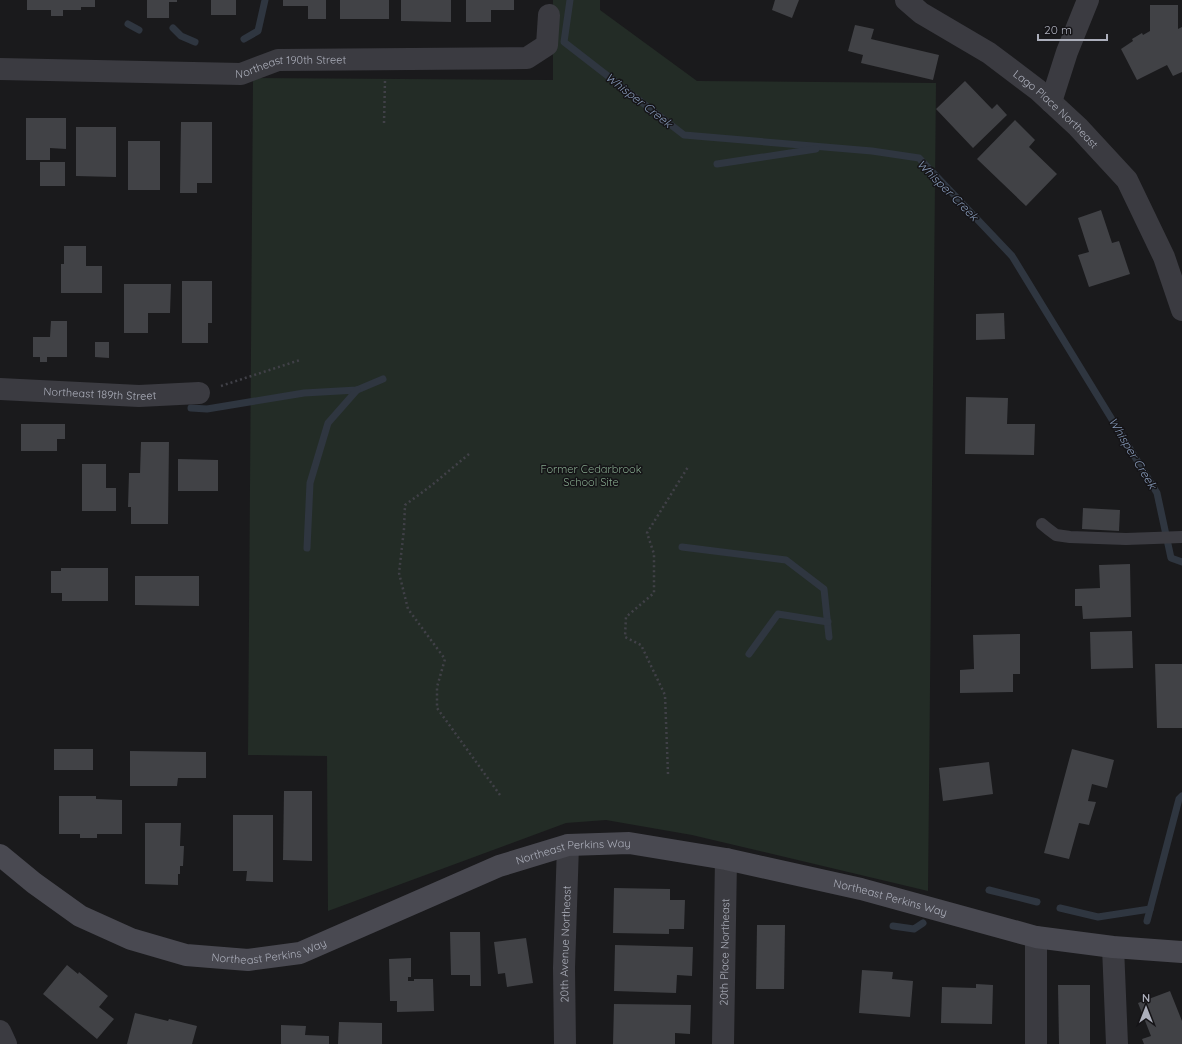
<svg xmlns="http://www.w3.org/2000/svg" width="1182" height="1044" font-family="Quicksand,sans-serif">
  <rect width="100%" height="100%" fill="#1a1a1c"/>
  <path fill="#232c26" d="M 553,0 L 600,0 L 600,10 L 697,81 L 936,83 L 928,891 L 692,835 L 606,820 L 566,823 L 328,911 L 327,756 L 248,755 L 253,78 L 553,80 Z"/>
  <g fill="none" stroke-linecap="round" stroke-linejoin="round">
    <g stroke="#2f3640" stroke-width="7">
      <path d="M 570,0 L 564,42 L 684,135 L 872,151 L 919,158 L 1012,256 L 1157,493 L 1171,558 L 1182,562"/>
      <path d="M 128,24 L 139,30"/>
      <path d="M 173,28 L 181,36 L 195,42"/>
      <path d="M 244,39 L 258,31 L 265,0"/>
      <path d="M 717,164 L 816,149"/>
      <path d="M 191,408 L 207,409 L 304,393 L 357,390 L 383,379"/>
      <path d="M 682,547 L 786,560 L 824,589 L 829,637"/>
      <path d="M 307,548 L 310,483 L 328,423 L 357,390"/>
      <path d="M 749,654 L 778,614 L 828,622"/>
      <path d="M 989,890 L 1037,902"/>
      <path d="M 1060,908 L 1098,917 L 1150,909"/>
      <path d="M 1147,921 L 1179,799 L 1182,796"/>
      <path d="M 893,926 L 914,929 L 923,923"/>
    </g>
  </g>
  <g fill="#414246">
    <path d="M 27,0 L 95,0 L 95,7 L 81,7 L 81,10 L 63,10 L 63,16 L 51,16 L 51,10 L 27,10 Z"/>
    <path d="M 147,0 L 177,0 L 177,2 L 169,2 L 169,18 L 147,18 Z"/>
    <rect x="211" y="0" width="25" height="15"/>
    <path d="M 283,0 L 326,0 L 326,19 L 308,19 L 308,6 L 283,6 Z"/>
    <rect x="340" y="0" width="49" height="19"/>
    <path d="M 401,0 L 451,0 L 451,22 L 401,21 Z"/>
    <path d="M 466,0 L 514,0 L 514,10 L 491,10 L 491,22 L 466,22 Z"/>
    <path d="M 775,0 L 799,0 L 792,18 L 772,10 Z"/>
    <path d="M 1150,5 L 1178,5 L 1178,29 L 1182,27 L 1182,72 L 1173,76 L 1167,65 L 1137,80 L 1121,49 L 1133,41 L 1132,39 L 1142,33 L 1143,35 L 1150,31 Z"/>
    <path d="M 855,25 L 874,29 L 871,39 L 939,55 L 933,80 L 861,63 L 863,55 L 848,51 Z"/>
    <path d="M 965,81 L 992,109 L 997,104 L 1007,115 L 973,148 L 936,109 Z"/>
    <path d="M 26,118 L 66,118 L 66,149 L 50,148 L 50,160 L 26,160 Z"/>
    <path d="M 1015,120 L 1035,140 L 1029,147 L 1057,174 L 1026,206 L 977,159 Z"/>
    <path d="M 181,122 L 212,122 L 212,183 L 197,183 L 197,193 L 180,193 Z"/>
    <path d="M 76,127 L 116,127 L 116,177 L 76,176 Z"/>
    <rect x="128" y="141" width="32" height="49"/>
    <rect x="40" y="162" width="25" height="24"/>
    <path d="M 1101,210 L 1112,243 L 1119,241 L 1130,274 L 1089,287 L 1078,255 L 1089,252 L 1078,218 Z"/>
    <path d="M 64,246 L 86,246 L 86,266 L 102,266 L 102,293 L 61,293 L 61,264 L 64,264 Z"/>
    <path d="M 182,281 L 212,281 L 212,323 L 208,323 L 208,343 L 182,343 Z"/>
    <path d="M 124,284 L 171,284 L 170,313 L 148,313 L 148,333 L 124,333 Z"/>
    <path d="M 1004,313 L 1005,339 L 976,340 L 976,314 Z"/>
    <path d="M 51,321 L 67,321 L 67,357 L 47,357 L 47,362 L 40,362 L 40,357 L 33,357 L 33,337 L 50,337 Z"/>
    <path d="M 95,342 L 109,342 L 109,358 L 95,357 Z"/>
    <path d="M 966,397 L 1008,398 L 1007,424 L 1035,424 L 1034,455 L 965,454 Z"/>
    <path d="M 21,424 L 65,424 L 65,439 L 57,439 L 57,451 L 21,451 Z"/>
    <path d="M 141,442 L 169,442 L 168,524 L 131,524 L 131,507 L 128,507 L 129,473 L 140,473 Z"/>
    <path d="M 178,459 L 218,460 L 218,491 L 178,491 Z"/>
    <path d="M 82,464 L 106,464 L 106,488 L 116,488 L 116,511 L 82,511 Z"/>
    <path d="M 1083,508 L 1120,510 L 1119,531 L 1082,529 Z"/>
    <path d="M 1130,564 L 1131,617 L 1083,619 L 1082,606 L 1075,606 L 1075,589 L 1100,588 L 1099,565 Z"/>
    <path d="M 61,568 L 108,568 L 108,601 L 62,601 L 62,593 L 51,593 L 51,571 L 61,571 Z"/>
    <path d="M 135,576 L 199,576 L 199,606 L 135,605 Z"/>
    <path d="M 1132,631 L 1133,668 L 1091,669 L 1090,632 Z"/>
    <path d="M 1020,634 L 1020,674 L 1013,674 L 1013,692 L 960,693 L 960,670 L 974,669 L 973,635 Z"/>
    <path d="M 1155,664 L 1182,664 L 1182,728 L 1157,728 Z"/>
    <rect x="54" y="749" width="39" height="21"/>
    <path d="M 1072,749 L 1114,760 L 1107,788 L 1092,784 L 1088,801 L 1096,802 L 1089,825 L 1079,823 L 1069,859 L 1044,853 Z"/>
    <path d="M 130,751 L 206,752 L 206,778 L 178,778 L 177,786 L 130,786 Z"/>
    <path d="M 989,762 L 993,794 L 943,801 L 939,768 Z"/>
    <path d="M 284,791 L 312,791 L 312,861 L 283,860 Z"/>
    <path d="M 59,796 L 96,796 L 96,799 L 122,800 L 122,834 L 97,834 L 97,838 L 80,838 L 80,834 L 59,834 Z"/>
    <path d="M 233,815 L 273,815 L 273,882 L 246,881 L 247,871 L 233,871 Z"/>
    <path d="M 145,823 L 181,823 L 180,846 L 184,846 L 183,866 L 180,866 L 180,874 L 178,874 L 178,885 L 145,884 Z"/>
    <path d="M 614,888 L 670,889 L 670,900 L 685,900 L 684,929 L 669,929 L 669,934 L 613,933 Z"/>
    <path d="M 757,925 L 785,925 L 784,989 L 756,989 Z"/>
    <path d="M 450,932 L 480,932 L 481,986 L 470,986 L 470,975 L 451,975 Z"/>
    <path d="M 526,938 L 533,983 L 507,987 L 505,973 L 498,974 L 494,942 Z"/>
    <path d="M 615,945 L 693,947 L 692,976 L 677,975 L 676,993 L 614,991 Z"/>
    <path d="M 411,958 L 411,977 L 408,977 L 408,981 L 414,981 L 414,979 L 433,979 L 434,1011 L 397,1012 L 397,1001 L 390,1001 L 389,959 Z"/>
    <path d="M 67,965 L 78,974 L 79,972 L 108,996 L 99,1007 L 114,1019 L 97,1039 L 43,994 Z"/>
    <path d="M 862,970 L 893,972 L 892,979 L 913,981 L 910,1017 L 859,1013 Z"/>
    <path d="M 976,984 L 993,985 L 992,1024 L 941,1023 L 942,987 L 976,988 Z"/>
    <path d="M 1058,985 L 1090,985 L 1090,1044 L 1059,1044 Z"/>
    <path d="M 1170,991 L 1182,1021 L 1182,1044 L 1144,1044 L 1142,1039 L 1151,1036 L 1138,1003 Z"/>
    <path d="M 614,1004 L 691,1005 L 690,1034 L 675,1033 L 675,1044 L 613,1044 Z"/>
    <path d="M 135,1013 L 168,1021 L 169,1019 L 197,1026 L 192,1044 L 127,1044 Z"/>
    <path d="M 339,1022 L 382,1023 L 382,1044 L 338,1044 Z"/>
    <path d="M 281,1025 L 306,1026 L 305,1035 L 329,1036 L 329,1044 L 281,1044 Z"/>
  </g>
  <g fill="none" stroke-linecap="round" stroke-linejoin="round">
    <g stroke="#414148" stroke-width="2.5" stroke-dasharray="2 3" stroke-linecap="butt">
      <path d="M 384,123 L 385,81"/>
      <path d="M 221,386 L 300,360"/>
      <path d="M 469,454 L 432,485 L 405,505 L 404,529 L 399,573 L 408,609 L 445,659 L 437,687 L 437,708 L 500,795"/>
      <path d="M 668,774 L 665,695 L 641,645 L 625,637 L 626,617 L 654,593 L 654,554 L 647,533 L 688,467"/>
    </g>
    <path stroke="#3b3b41" stroke-width="12" d="M 1042,524 L 1048,529 L 1056,535 L 1070,537 L 1126,539 L 1182,537"/>
    <g stroke="#3b3b41" stroke-width="22">
      <path id="s1" d="M 906,0 L 921,13 L 989,53 L 1038,90 L 1078,127 L 1127,180 L 1164,257 L 1182,310"/>
      <path id="s2" d="M 0,69 L 241,74 L 278,60 L 527,58 L 547,45 L 549,15"/>
      <path d="M 1051,102 L 1067,52 L 1088,0"/>
      <path id="s3" d="M 0,389 L 139,396 L 199,393"/>
      <path d="M 1113,947 L 1117,1044"/>
      <path d="M 0,1031 L 6,1044"/>
      <path id="s4" d="M 565,1044 L 564,968 L 568,845"/>
      <path id="s5" d="M 723,1044 L 726,859"/>
      <path d="M 1036,1044 L 1036,937"/>
    </g>
    <path stroke="#494951" stroke-width="22" id="s6" d="M 0,855 L 34,883 L 80,916 L 131,939 L 186,955 L 248,960 L 300,953 L 499,866 L 568,845 L 629,843 L 726,859 L 861,889 L 1036,937 L 1113,947 L 1182,952"/>
  </g>
  <g text-anchor="middle" dominant-baseline="central" stroke-width="3" stroke-linejoin="round" paint-order="stroke">
    <g font-size="11" fill="#acafbb" stroke="#151417">
      <text stroke="none"><textPath href="#s2" startOffset="292">Northeast 190th Street</textPath></text>
      <text stroke="none"><textPath href="#s1" startOffset="186">Lago Place Northeast</textPath></text>
      <text stroke="none"><textPath href="#s3" startOffset="100">Northeast 189th Street</textPath></text>
      <text stroke="none"><textPath href="#s6" startOffset="622">Northeast Perkins Way</textPath></text>
      <text stroke="none"><textPath href="#s6" startOffset="946">Northeast Perkins Way</textPath></text>
      <text stroke="none"><textPath href="#s4" startOffset="100">20th Avenue Northeast</textPath></text>
      <text stroke="none"><textPath href="#s6" startOffset="298">Northeast Perkins Way</textPath></text>
      <text stroke="none"><textPath href="#s5" startOffset="92">20th Place Northeast</textPath></text>
    </g>
    <g font-size="11" fill="#84a68b" stroke="#151417">
      <text x="591" y="469">Former Cedarbrook<tspan x="591" dy="13">School Site</tspan></text>
    </g>
    <g font-size="12" font-style="italic" fill="#8497b5" stroke="#151417">
      <text transform="translate(639 100) rotate(38)">Whisper Creek</text>
      <text transform="translate(948 190) rotate(45)">Whisper Creek</text>
      <text transform="translate(1133 453) rotate(59)">Whisper Creek</text>
    </g>
  </g>
  <g transform="translate(1146 1008)" stroke="#151417" stroke-width="3" paint-order="stroke">
  <path d="M0-3L7 15L0 10L-7 15Z" fill="#acafbb"/>
  <text y="-6" font-size="11" font-weight="bold" text-anchor="middle" fill="#acafbb">N</text>
  </g>
  <path d="M1038 34v6h69v-6" fill="none" stroke="#acafbb" stroke-width="2"/>
  <text x="1044" y="34" font-size="12" fill="#acafbb" stroke="#151417" stroke-width="3" paint-order="stroke">20 m</text>
</svg>
